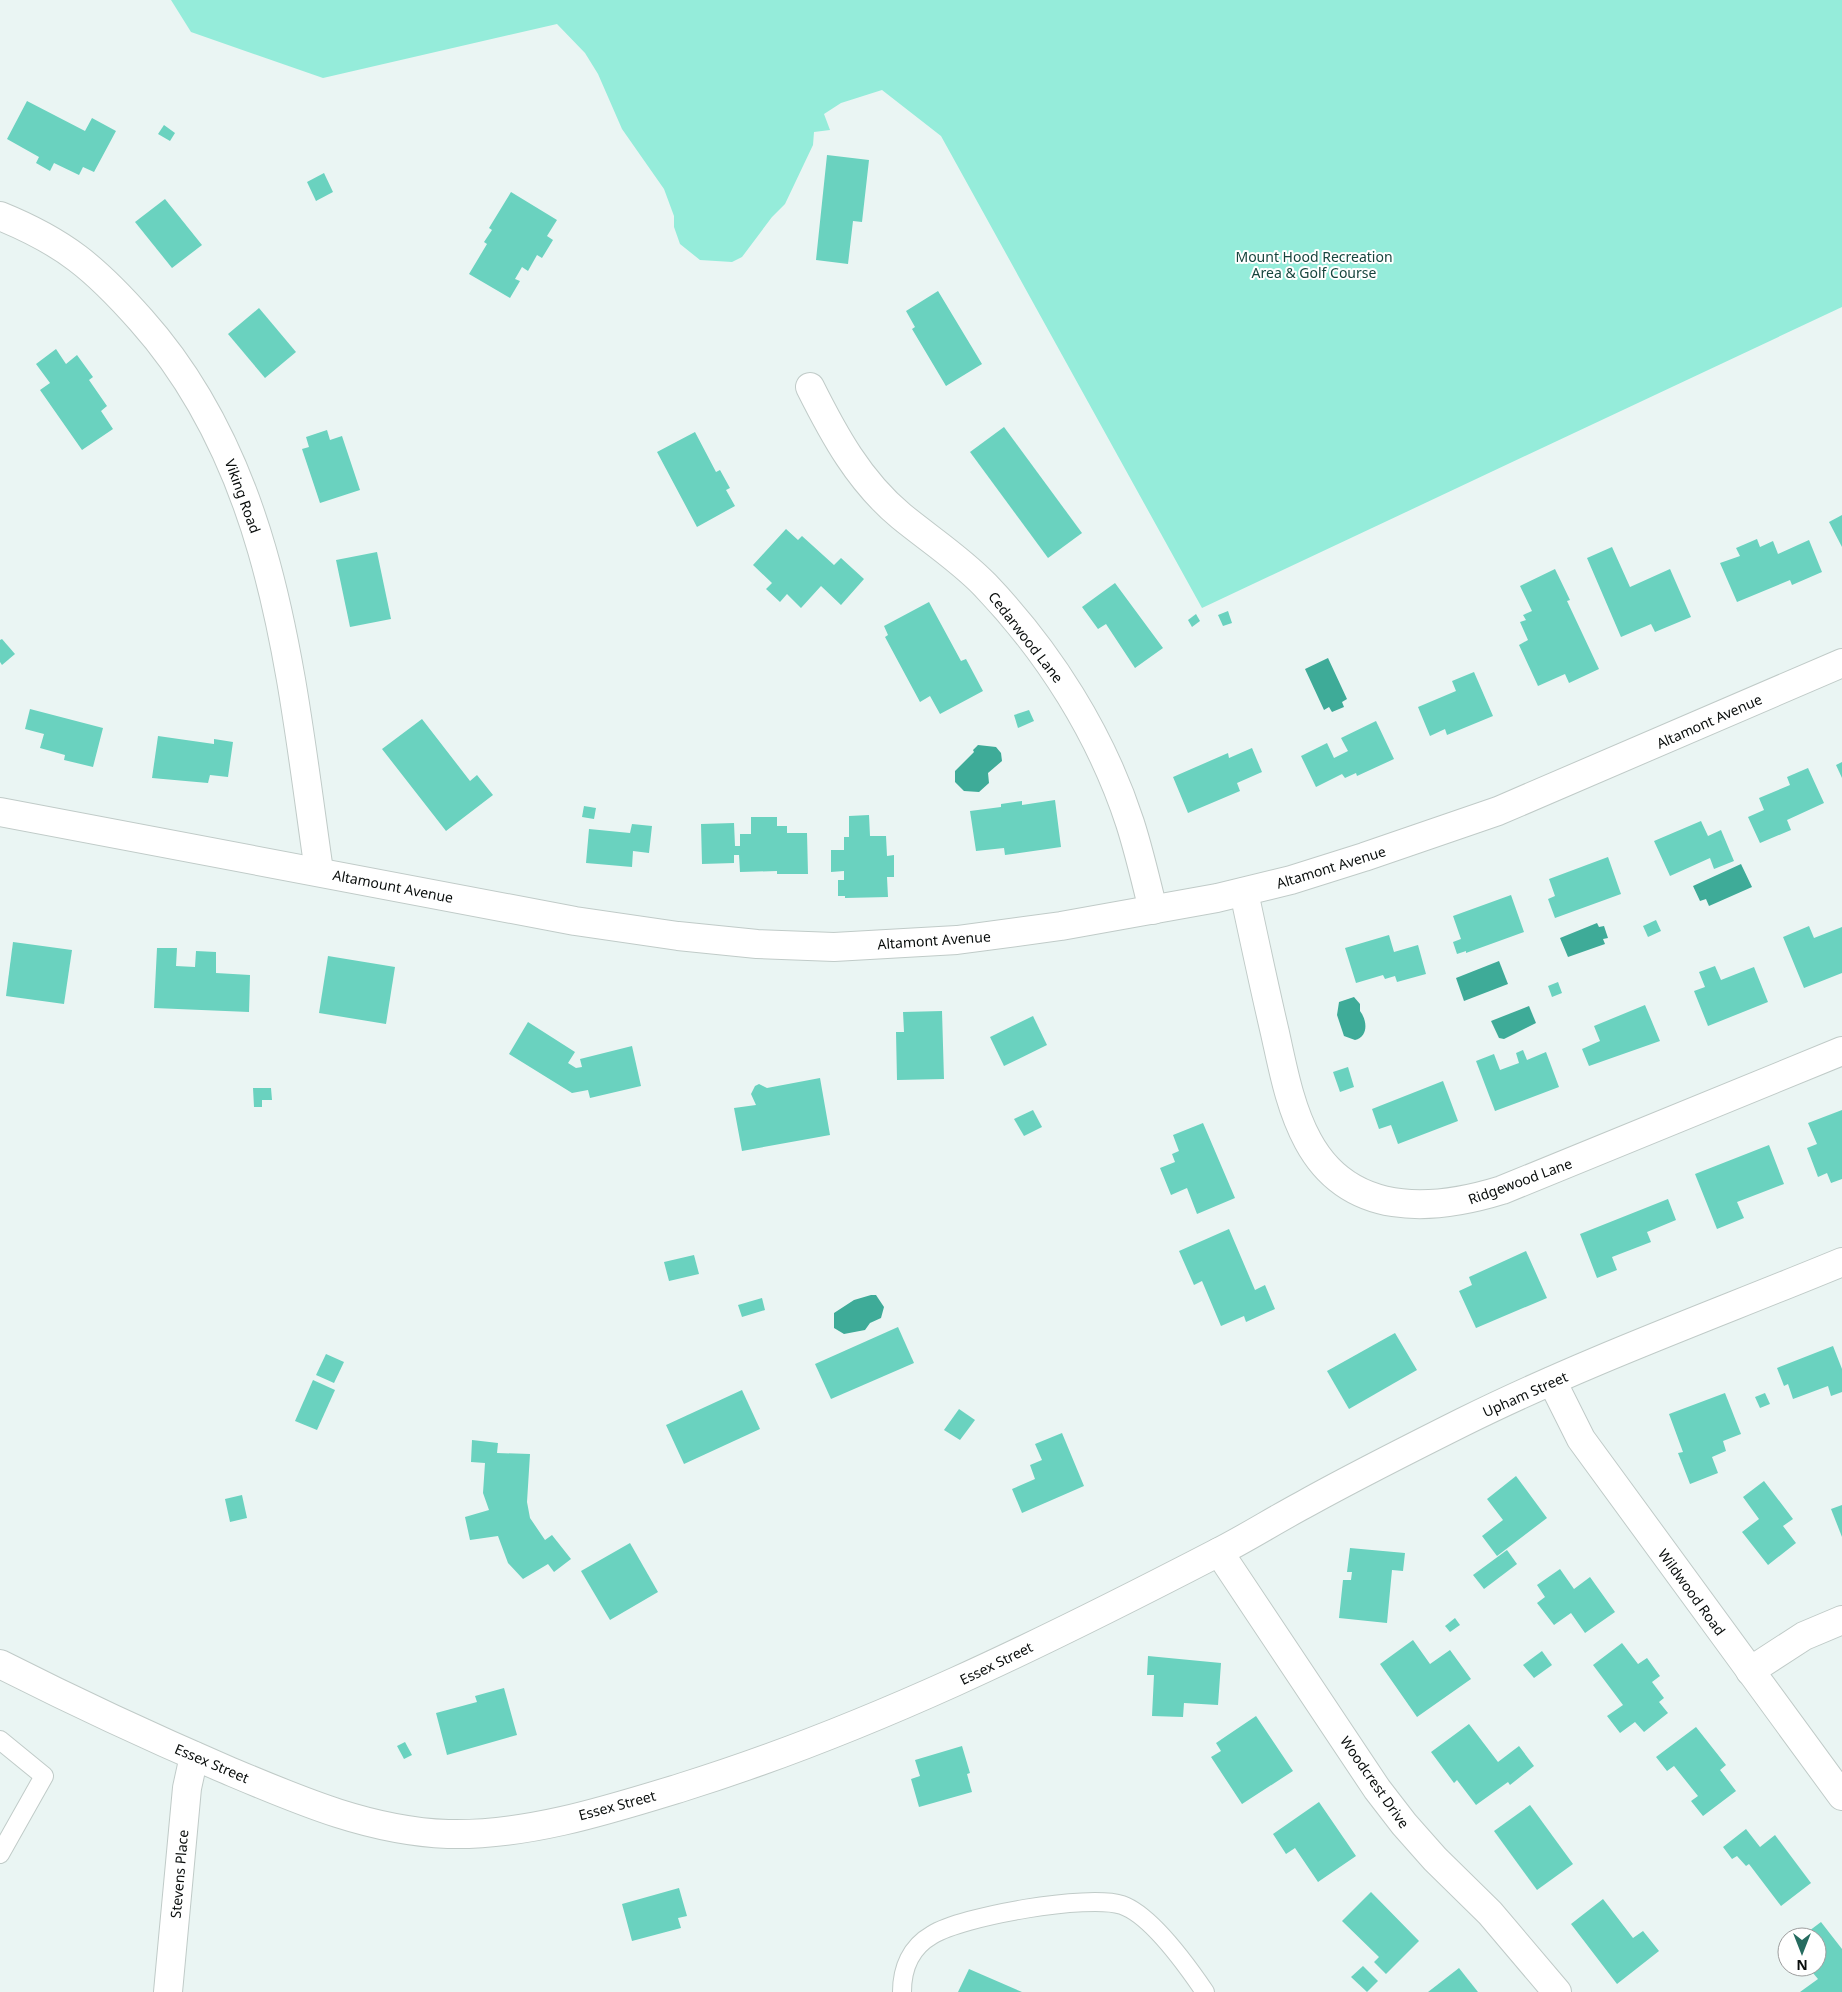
<svg xmlns="http://www.w3.org/2000/svg" width="1842" height="1992" font-family="'Noto Sans',sans-serif">
  <rect width="100%" height="100%" fill="#eaf5f3"/>
  <path fill="#95ecda" d="M 171,0 L 1842,0 L 1842,307 L 1202,608 L 941,136 L 882,90 L 841,103 L 824,114 L 830,130 L 814,132 L 813,145 L 785,204 L 772,217 L 742,257 L 732,262 L 700,260 L 680,244 L 674,227 L 674,216 L 664,189 L 622,129 L 598,74 L 585,53 L 557,24 L 323,78 L 191,32 Z"/>
  <g fill="#3eab98">
    <path d="M 1328,658 L 1347,699 L 1342,702 L 1344,707 L 1332,712 L 1329,707 L 1324,710 L 1305,669 Z"/>
    <path d="M 978,745 L 996,747 L 1001,753 L 1002,761 L 988,773 L 989,783 L 979,792 L 964,791 L 955,782 L 955,771 L 974,752 L 973,750 Z"/>
    <path d="M 1741,864 L 1752,887 L 1709,906 L 1706,899 L 1700,901 L 1693,886 Z"/>
    <path d="M 1597,923 L 1599,927 L 1604,926 L 1608,938 L 1603,939 L 1605,944 L 1568,957 L 1560,938 Z"/>
    <path d="M 1499,961 L 1508,984 L 1464,1001 L 1456,978 Z"/>
    <path d="M 1354,997 L 1360,1004 L 1360,1011 C 1367,1020 1369,1036 1355,1040 L 1344,1036 L 1337,1015 L 1339,1002 Z"/>
    <path d="M 1529,1006 L 1536,1023 L 1504,1039 L 1499,1038 L 1491,1021 Z"/>
    <path d="M 871,1295 L 876,1295 L 884,1307 L 881,1318 L 870,1323 L 865,1330 L 844,1334 L 834,1328 L 834,1313 L 854,1300 Z"/>
  </g>
  <g fill="#6ad2bf">
    <path d="M 27,101 L 85,131 L 92,118 L 116,131 L 94,172 L 83,167 L 79,175 L 54,163 L 50,171 L 36,163 L 39,157 L 7,139 Z"/>
    <path d="M 164,125 L 175,133 L 170,141 L 158,134 Z"/>
    <path d="M 827,155 L 869,160 L 862,222 L 853,221 L 848,264 L 816,260 Z"/>
    <path d="M 324,173 L 333,192 L 316,201 L 307,182 Z"/>
    <path d="M 511,192 L 557,220 L 547,236 L 553,240 L 542,258 L 537,255 L 528,271 L 522,267 L 515,279 L 520,281 L 510,298 L 469,274 L 487,244 L 484,242 L 492,230 L 489,228 Z"/>
    <path d="M 165,199 L 202,245 L 172,268 L 135,222 Z"/>
    <path d="M 938,291 L 982,364 L 946,386 L 912,329 L 915,327 L 906,311 Z"/>
    <path d="M 259,308 L 296,352 L 265,378 L 228,334 Z"/>
    <path d="M 56,349 L 66,364 L 77,355 L 93,377 L 89,380 L 107,406 L 101,411 L 113,429 L 82,450 L 40,390 L 50,383 L 36,364 Z"/>
    <path d="M 1004,427 L 1082,533 L 1048,558 L 970,452 Z"/>
    <path d="M 327,430 L 330,440 L 342,436 L 360,490 L 320,503 L 302,449 L 309,447 L 306,437 Z"/>
    <path d="M 695,432 L 716,472 L 720,470 L 730,488 L 726,490 L 735,506 L 697,527 L 657,452 Z"/>
    <path d="M 1842,515 L 1842,547 L 1829,522 Z"/>
    <path d="M 786,529 L 798,540 L 802,536 L 834,565 L 841,558 L 864,579 L 841,605 L 821,586 L 801,608 L 787,594 L 780,602 L 766,589 L 772,583 L 753,565 Z"/>
    <path d="M 1757,539 L 1760,547 L 1773,541 L 1778,554 L 1809,540 L 1822,572 L 1792,585 L 1790,580 L 1737,602 L 1720,563 L 1740,556 L 1736,548 Z"/>
    <path d="M 1612,547 L 1630,587 L 1670,569 L 1691,617 L 1655,632 L 1651,624 L 1621,637 L 1587,558 Z"/>
    <path d="M 377,552 L 391,619 L 350,627 L 336,560 Z"/>
    <path d="M 1555,569 L 1570,600 L 1567,601 L 1599,669 L 1569,683 L 1565,674 L 1538,686 L 1519,645 L 1528,640 L 1520,622 L 1526,620 L 1523,615 L 1532,611 L 1520,586 Z"/>
    <path d="M 1115,583 L 1163,648 L 1135,668 L 1106,624 L 1098,629 L 1082,607 Z"/>
    <path d="M 929,602 L 961,661 L 966,659 L 983,691 L 940,714 L 930,696 L 920,702 L 885,637 L 888,635 L 884,626 Z"/>
    <path d="M 1228,611 L 1232,623 L 1223,626 L 1218,615 Z"/>
    <path d="M 1196,614 L 1200,621 L 1192,627 L 1188,620 Z"/>
    <path d="M 2,639 L 15,654 L 2,665 L 0,662 L 0,640 Z"/>
    <path d="M 1474,672 L 1493,716 L 1447,735 L 1445,729 L 1430,736 L 1418,707 L 1456,691 L 1452,681 Z"/>
    <path d="M 30,709 L 103,728 L 93,767 L 64,760 L 65,755 L 40,748 L 44,734 L 25,729 Z"/>
    <path d="M 1029,710 L 1034,721 L 1018,728 L 1014,715 Z"/>
    <path d="M 422,719 L 470,781 L 477,775 L 493,795 L 446,831 L 382,749 Z"/>
    <path d="M 1376,721 L 1394,759 L 1357,776 L 1356,773 L 1345,778 L 1342,774 L 1316,787 L 1301,756 L 1327,743 L 1334,758 L 1348,751 L 1341,738 Z"/>
    <path d="M 158,736 L 214,744 L 214,739 L 233,742 L 228,777 L 210,775 L 208,783 L 152,778 Z"/>
    <path d="M 1252,748 L 1262,772 L 1237,783 L 1240,791 L 1188,813 L 1173,777 L 1228,753 L 1229,758 Z"/>
    <path d="M 1842,762 L 1842,778 L 1836,765 Z"/>
    <path d="M 1808,768 L 1824,803 L 1787,820 L 1791,830 L 1760,843 L 1748,817 L 1764,810 L 1759,798 L 1790,785 L 1787,777 Z"/>
    <path d="M 1055,800 L 1061,847 L 1005,855 L 1004,848 L 976,851 L 970,811 L 1001,807 L 1001,804 L 1022,801 L 1022,805 Z"/>
    <path d="M 584,806 L 596,808 L 594,819 L 582,817 Z"/>
    <path d="M 869,815 L 870,836 L 886,836 L 887,856 L 894,855 L 894,877 L 887,877 L 888,897 L 845,898 L 845,896 L 838,896 L 838,880 L 844,880 L 844,871 L 831,872 L 831,850 L 844,850 L 844,837 L 849,837 L 849,816 Z"/>
    <path d="M 751,817 L 777,817 L 777,826 L 787,826 L 787,833 L 807,833 L 808,874 L 777,874 L 777,871 L 740,872 L 739,855 L 734,855 L 734,863 L 702,864 L 701,824 L 734,823 L 735,846 L 740,846 L 740,834 L 751,834 Z"/>
    <path d="M 1701,821 L 1708,836 L 1721,830 L 1734,861 L 1714,869 L 1710,858 L 1670,876 L 1654,841 Z"/>
    <path d="M 632,824 L 652,826 L 649,853 L 633,851 L 632,867 L 586,863 L 589,829 L 630,833 Z"/>
    <path d="M 1608,857 L 1621,894 L 1555,918 L 1548,899 L 1555,896 L 1549,879 Z"/>
    <path d="M 1511,895 L 1524,932 L 1466,953 L 1466,951 L 1457,954 L 1453,942 L 1461,939 L 1453,916 Z"/>
    <path d="M 1656,920 L 1661,931 L 1648,937 L 1643,926 Z"/>
    <path d="M 1809,926 L 1814,938 L 1842,927 L 1842,973 L 1804,988 L 1783,937 Z"/>
    <path d="M 1389,935 L 1394,952 L 1418,945 L 1426,974 L 1397,982 L 1395,976 L 1385,979 L 1383,975 L 1356,983 L 1345,948 Z"/>
    <path d="M 13,942 L 72,950 L 64,1004 L 6,996 Z"/>
    <path d="M 157,948 L 177,948 L 176,966 L 195,967 L 196,951 L 216,952 L 216,973 L 250,975 L 249,1012 L 154,1008 Z"/>
    <path d="M 328,956 L 395,967 L 386,1024 L 319,1013 Z"/>
    <path d="M 1715,966 L 1721,980 L 1754,967 L 1768,1002 L 1708,1026 L 1694,991 L 1705,987 L 1699,972 Z"/>
    <path d="M 1558,982 L 1562,993 L 1552,997 L 1548,986 Z"/>
    <path d="M 1645,1005 L 1660,1041 L 1589,1066 L 1582,1049 L 1600,1041 L 1594,1026 Z"/>
    <path d="M 942,1011 L 944,1079 L 897,1080 L 896,1032 L 904,1032 L 903,1012 Z"/>
    <path d="M 1033,1016 L 1047,1045 L 1004,1066 L 990,1037 Z"/>
    <path d="M 528,1022 L 575,1052 L 568,1063 L 576,1068 L 582,1067 L 580,1059 L 632,1046 L 641,1086 L 590,1098 L 588,1090 L 572,1093 L 509,1054 Z"/>
    <path d="M 1523,1050 L 1527,1060 L 1546,1052 L 1559,1087 L 1495,1111 L 1476,1061 L 1494,1054 L 1500,1070 L 1519,1063 L 1516,1053 Z"/>
    <path d="M 1348,1067 L 1354,1087 L 1340,1092 L 1333,1072 Z"/>
    <path d="M 820,1078 L 830,1135 L 742,1151 L 734,1108 L 756,1105 L 751,1094 L 755,1086 L 759,1084 L 767,1088 Z"/>
    <path d="M 1443,1081 L 1458,1121 L 1398,1144 L 1391,1125 L 1379,1129 L 1372,1109 Z"/>
    <path d="M 253,1088 L 271,1088 L 272,1100 L 262,1100 L 262,1107 L 254,1107 Z"/>
    <path d="M 1033,1110 L 1042,1127 L 1024,1136 L 1014,1119 Z"/>
    <path d="M 1842,1110 L 1842,1179 L 1831,1183 L 1827,1173 L 1818,1177 L 1807,1148 L 1817,1144 L 1808,1123 Z"/>
    <path d="M 1203,1123 L 1235,1198 L 1197,1214 L 1187,1188 L 1171,1195 L 1160,1168 L 1175,1162 L 1172,1154 L 1179,1151 L 1173,1135 Z"/>
    <path d="M 1769,1145 L 1784,1184 L 1737,1202 L 1744,1218 L 1717,1229 L 1695,1174 Z"/>
    <path d="M 1668,1199 L 1676,1220 L 1647,1232 L 1651,1242 L 1612,1257 L 1617,1270 L 1597,1278 L 1580,1234 Z"/>
    <path d="M 1229,1229 L 1255,1290 L 1265,1285 L 1275,1309 L 1246,1322 L 1244,1316 L 1221,1326 L 1202,1281 L 1194,1285 L 1179,1251 Z"/>
    <path d="M 1526,1251 L 1547,1298 L 1476,1328 L 1459,1291 L 1472,1285 L 1469,1277 Z"/>
    <path d="M 694,1255 L 699,1274 L 669,1281 L 664,1262 Z"/>
    <path d="M 762,1298 L 765,1310 L 742,1317 L 738,1305 Z"/>
    <path d="M 898,1327 L 914,1363 L 831,1399 L 815,1364 Z"/>
    <path d="M 1395,1333 L 1417,1370 L 1349,1409 L 1327,1371 Z"/>
    <path d="M 1833,1346 L 1842,1369 L 1842,1392 L 1831,1396 L 1828,1386 L 1793,1399 L 1788,1384 L 1784,1386 L 1777,1368 Z"/>
    <path d="M 326,1354 L 344,1362 L 334,1383 L 316,1375 Z"/>
    <path d="M 313,1380 L 335,1390 L 317,1430 L 295,1421 Z"/>
    <path d="M 742,1390 L 760,1429 L 684,1464 L 666,1425 Z"/>
    <path d="M 1725,1393 L 1741,1434 L 1723,1441 L 1726,1451 L 1712,1457 L 1718,1473 L 1690,1484 L 1678,1453 L 1683,1452 L 1669,1414 Z"/>
    <path d="M 1765,1393 L 1770,1404 L 1760,1408 L 1755,1397 Z"/>
    <path d="M 959,1409 L 975,1420 L 960,1440 L 944,1430 Z"/>
    <path d="M 1062,1433 L 1084,1486 L 1022,1513 L 1012,1489 L 1035,1479 L 1030,1465 L 1042,1460 L 1035,1444 Z"/>
    <path d="M 472,1440 L 498,1443 L 497,1453 L 530,1454 L 527,1502 L 530,1518 L 545,1540 L 552,1535 L 571,1559 L 554,1572 L 548,1564 L 523,1579 L 508,1563 L 498,1536 L 470,1540 L 465,1517 L 489,1510 L 483,1493 L 485,1463 L 471,1462 Z"/>
    <path d="M 1516,1476 L 1547,1518 L 1497,1556 L 1482,1536 L 1503,1520 L 1487,1499 Z"/>
    <path d="M 1764,1481 L 1793,1519 L 1783,1526 L 1796,1543 L 1768,1565 L 1742,1532 L 1759,1519 L 1743,1497 Z"/>
    <path d="M 242,1495 L 247,1518 L 230,1522 L 225,1499 Z"/>
    <path d="M 1842,1505 L 1842,1537 L 1831,1509 Z"/>
    <path d="M 630,1543 L 658,1592 L 610,1620 L 581,1571 Z"/>
    <path d="M 1350,1548 L 1405,1553 L 1403,1571 L 1392,1570 L 1387,1623 L 1339,1618 L 1343,1580 L 1351,1580 L 1352,1572 L 1347,1572 Z"/>
    <path d="M 1507,1550 L 1517,1564 L 1484,1589 L 1473,1575 Z"/>
    <path d="M 1560,1569 L 1574,1589 L 1590,1577 L 1615,1612 L 1585,1633 L 1571,1613 L 1554,1625 L 1537,1603 L 1545,1597 L 1537,1585 Z"/>
    <path d="M 1455,1618 L 1460,1625 L 1450,1632 L 1445,1626 Z"/>
    <path d="M 1413,1640 L 1430,1664 L 1450,1650 L 1471,1679 L 1417,1717 L 1380,1664 Z"/>
    <path d="M 1622,1643 L 1638,1664 L 1647,1658 L 1660,1676 L 1652,1682 L 1664,1698 L 1659,1702 L 1668,1713 L 1644,1732 L 1635,1722 L 1620,1733 L 1607,1716 L 1623,1705 L 1593,1665 Z"/>
    <path d="M 1542,1651 L 1552,1665 L 1534,1678 L 1523,1665 Z"/>
    <path d="M 1148,1656 L 1221,1663 L 1218,1705 L 1184,1703 L 1183,1717 L 1152,1716 L 1154,1675 L 1147,1675 Z"/>
    <path d="M 504,1688 L 517,1735 L 447,1755 L 436,1713 L 477,1702 L 475,1696 Z"/>
    <path d="M 1256,1716 L 1293,1771 L 1242,1804 L 1211,1757 L 1221,1751 L 1216,1743 Z"/>
    <path d="M 1469,1724 L 1498,1762 L 1519,1746 L 1534,1766 L 1510,1785 L 1508,1782 L 1476,1805 L 1457,1780 L 1454,1783 L 1431,1752 Z"/>
    <path d="M 1696,1727 L 1726,1765 L 1720,1770 L 1736,1791 L 1703,1816 L 1691,1801 L 1698,1796 L 1674,1766 L 1667,1771 L 1656,1757 Z"/>
    <path d="M 405,1742 L 412,1755 L 404,1759 L 397,1746 Z"/>
    <path d="M 962,1746 L 970,1773 L 967,1774 L 972,1792 L 919,1807 L 911,1779 L 920,1776 L 915,1760 Z"/>
    <path d="M 1319,1802 L 1356,1856 L 1318,1882 L 1295,1848 L 1286,1854 L 1273,1834 Z"/>
    <path d="M 1530,1805 L 1573,1864 L 1537,1890 L 1494,1831 Z"/>
    <path d="M 1746,1829 L 1760,1847 L 1775,1835 L 1811,1883 L 1781,1906 L 1749,1864 L 1746,1866 L 1737,1856 L 1732,1859 L 1723,1847 Z"/>
    <path d="M 679,1888 L 687,1916 L 678,1918 L 681,1928 L 632,1941 L 622,1904 Z"/>
    <path d="M 1371,1892 L 1419,1941 L 1386,1974 L 1374,1962 L 1379,1957 L 1342,1921 Z"/>
    <path d="M 1603,1899 L 1633,1938 L 1643,1931 L 1659,1951 L 1617,1984 L 1571,1924 Z"/>
    <path d="M 1821,1922 L 1842,1949 L 1842,1992 L 1800,1992 L 1818,1979 L 1808,1967 L 1817,1967 L 1817,1937 L 1801,1937 Z"/>
    <path d="M 1363,1966 L 1378,1981 L 1367,1992 L 1351,1977 Z"/>
    <path d="M 1459,1968 L 1478,1992 L 1428,1992 Z"/>
    <path d="M 969,1969 L 1022,1992 L 958,1992 Z"/>
  </g>
  <g fill="none" stroke-linecap="round" stroke-linejoin="round">
    <defs>
      <g id="lane">
        <path d="M 0,1740 L 44,1776 L 0,1854"/>
        <path d="M 902,1992 C 902,1968 911,1947 932,1935 C 962,1916 1088,1894 1122,1905 C 1151,1915 1188,1967 1205,1992"/>
      </g>
      <g id="street">
        <path d="M 0,216 C 64,242 95,268 141,320 C 276,471 291,679 319,871"/>
        <path d="M 810,387 C 834,435 859,481 901,516 C 929,539 960,559 985,585 C 1049,652 1101,734 1130,823 C 1139,851 1146,881 1153,910"/>
        <path d="M 0,812 L 575,921 L 678,936 L 757,944 L 834,947 L 957,940 L 1061,926 L 1217,898 L 1291,880 L 1364,857 L 1498,811 L 1842,663"/>
        <path d="M 1244,892 C 1254,939 1264,986 1275,1033 C 1283,1069 1290,1108 1308,1141 C 1349,1217 1431,1212 1502,1190 L 1842,1051"/>
        <path d="M 1552,1381 L 1581,1439 L 1842,1796"/>
        <path d="M 1219,1552 L 1377,1789 L 1404,1824 L 1435,1859 L 1490,1913 L 1557,1992"/>
        <path d="M 1750,1671 L 1804,1636 L 1842,1620"/>
        <path d="M 168,1992 L 187,1788 L 194,1756"/>
      </g>
      <path id="secondary" d="M 0,1664 C 75,1702 150,1737 227,1770 C 298,1800 369,1831 448,1834 C 527,1836 608,1810 683,1787 C 869,1729 1043,1643 1215,1554 C 1245,1539 1273,1521 1303,1505 C 1355,1476 1409,1449 1463,1422 C 1586,1361 1716,1314 1842,1262"/>
    </defs>
    <use href="#lane" stroke="#c0cbc8" stroke-width="20"/>
    <use href="#street" stroke="#c0cbc8" stroke-width="30"/>
    <use href="#secondary" stroke="#c0cbc8" stroke-width="30"/>
    <use href="#lane" stroke="#fff" stroke-width="18"/>
    <use href="#street" stroke="#fff" stroke-width="28"/>
    <use href="#secondary" stroke="#fff" stroke-width="28"/>
  </g>
  <g text-anchor="middle" dominant-baseline="central" stroke-width="4" stroke-linejoin="round" paint-order="stroke">
    <g font-size="14" fill="#16453d" stroke="#fff">
      <text x="1314" y="256">Mount Hood Recreation<tspan x="1314" dy="16">Area &amp; Golf Course</tspan></text>
    </g>
    <g font-size="14" fill="#090d0c" stroke="#fff">
      <text transform="translate(243 496) rotate(70)">Viking Road</text>
      <text transform="translate(1026 637) rotate(52)">Cedarwood Lane</text>
      <text transform="translate(1709 721) rotate(-24)">Altamont Avenue</text>
      <text transform="translate(1331 867) rotate(-17)">Altamont Avenue</text>
      <text transform="translate(393 886) rotate(11)">Altamount Avenue</text>
      <text transform="translate(934 940) rotate(-4)">Altamont Avenue</text>
      <text transform="translate(1520 1181) rotate(-20)">Ridgewood Lane</text>
      <text transform="translate(1525 1394) rotate(-24)">Upham Street</text>
      <text transform="translate(1692 1592) rotate(54)">Wildwood Road</text>
      <text transform="translate(996 1663) rotate(-26)">Essex Street</text>
      <text transform="translate(212 1763) rotate(23)">Essex Street</text>
      <text transform="translate(1375 1782) rotate(55)">Woodcrest Drive</text>
      <text transform="translate(617 1805) rotate(-15)">Essex Street</text>
      <text transform="translate(179 1874) rotate(-85)">Stevens Place</text>
    </g>
  </g>
  <g transform="translate(1802 1952) rotate(180)"><circle r="24" fill="#ffffff" stroke="#9d9e9e"/>
  <path d="M0-4L9 19L0 12L-9 19Z" fill="#266c60"/>
  <text y="-8" font-size="14" font-weight="bold" text-anchor="middle" fill="#090d0c">N</text>
  </g>
</svg>
